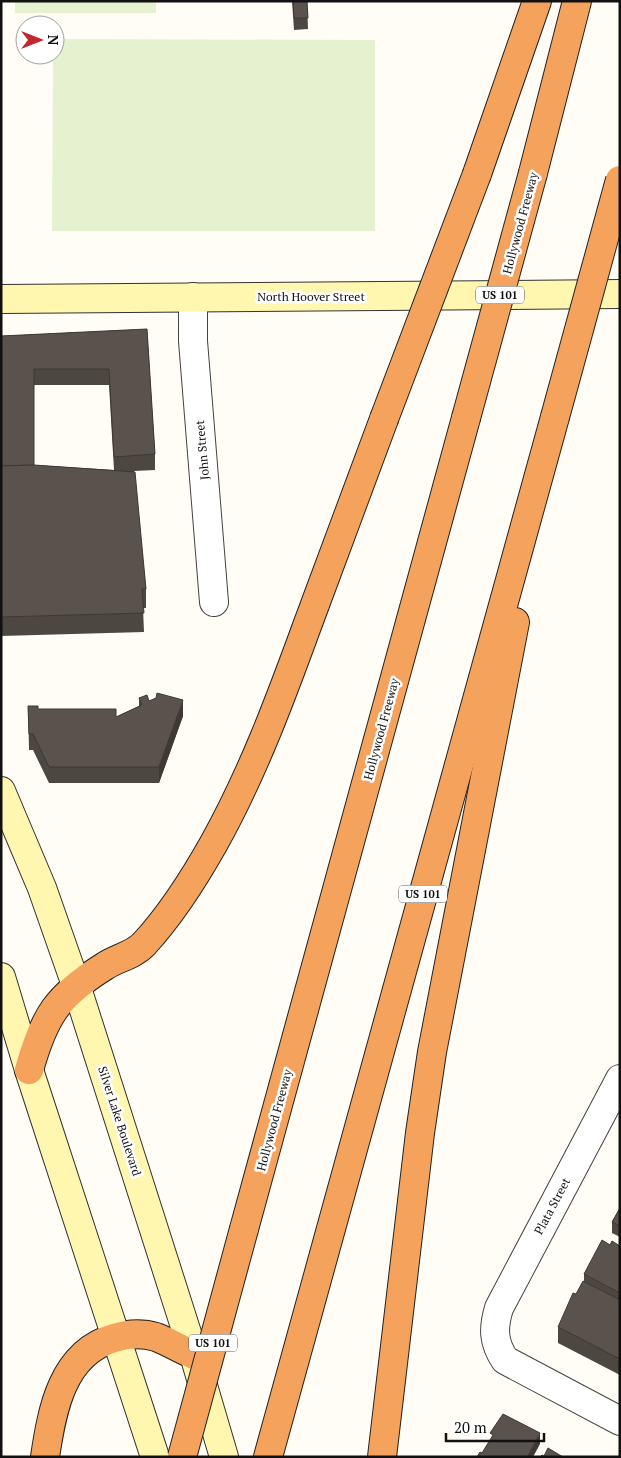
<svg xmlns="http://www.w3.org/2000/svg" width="621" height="1458" font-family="'PT Serif',serif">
  <rect width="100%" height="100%" fill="#fffdf5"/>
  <g fill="#e6f2cf">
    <rect x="15" y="1" width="141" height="12"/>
    <path d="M 55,39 L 375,40 L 375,231 L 52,231 L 53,55 L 55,55 Z"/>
  </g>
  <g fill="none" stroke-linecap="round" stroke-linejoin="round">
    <defs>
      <g id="street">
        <path d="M 193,297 L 193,341 L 214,602"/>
        <path d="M 620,1079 L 499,1308 C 493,1328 493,1342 505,1360 L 620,1421"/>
      </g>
      <g id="secondary">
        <path d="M 1,299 L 620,294"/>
        <path d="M 1,791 L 42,888 L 76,985 L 194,1355 L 224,1457"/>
        <path d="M 1,977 L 29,1070 L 155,1457"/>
      </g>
      <g id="highway">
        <path d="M 533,173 L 577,1"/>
        <path d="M 477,174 L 537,1"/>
        <path d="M 29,1070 C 44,1016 57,996 105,966 C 117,958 134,955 144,944 C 169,917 196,875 214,843 C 252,775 280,700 307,626 C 333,557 358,488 384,419"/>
        <path d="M 244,1229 L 466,418"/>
        <path d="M 45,1457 C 52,1410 62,1353 114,1338 C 127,1334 143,1333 156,1337 C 169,1342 182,1350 194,1355"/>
        <path d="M 268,1457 L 555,417"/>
        <path d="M 382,1457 L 420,1133 L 432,1052 L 515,622"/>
      </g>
    </defs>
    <use href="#street" stroke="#444" stroke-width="30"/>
    <use href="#secondary" stroke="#333" stroke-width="30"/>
    <use href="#highway" stroke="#222" stroke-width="30"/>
    <use href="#street" stroke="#fff" stroke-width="28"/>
    <use href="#secondary" stroke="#fff6b0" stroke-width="28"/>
    <use href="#highway" stroke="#f5a25d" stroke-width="28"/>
    <defs>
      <g id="highway-bridge">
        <path d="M 555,417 L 620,180"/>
        <path d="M 466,418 L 533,173"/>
        <path d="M 384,419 L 477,174"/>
        <path d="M 182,1457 L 244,1229"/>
      </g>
    </defs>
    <use href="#highway-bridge" stroke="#222" stroke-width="30" stroke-linecap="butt"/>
    <use href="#highway-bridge" stroke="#f5a25d" stroke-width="28"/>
  </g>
  <g fill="#4d4742" fill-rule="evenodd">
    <path d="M 292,1 L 307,1 L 308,29 L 294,30 Z"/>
    <path d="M 147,329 L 155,454 L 155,470 L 134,471 L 146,589 L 146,608 L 143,608 L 144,632 L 1,636 L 1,336 ZM 34,385 L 109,385 L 114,470 L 34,465 Z"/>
    <path d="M 139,698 L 149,701 L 183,716 L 159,783 L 49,783 L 33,750 L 29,750 L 28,706 L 38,709 L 116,717 L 139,706 Z"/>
    <path d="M 620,1208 L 620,1237 L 612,1233 L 612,1222 Z"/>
    <path d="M 610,1245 L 620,1246 L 620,1375 L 558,1343 L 558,1327 L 576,1294 L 584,1281 L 584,1274 Z"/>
  </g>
  <g fill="#3f3936">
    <path d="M 183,700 L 183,716 L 159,783 L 159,767 Z"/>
    <path d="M 540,1433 L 540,1444 L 533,1457 L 527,1457 Z"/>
  </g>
  <g fill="#5a524d" stroke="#3f3936">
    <path d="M 293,1 L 307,1 L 308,18 L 294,18 Z"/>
    <path d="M 147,329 L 155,454 L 114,457 L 109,369 L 34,369 L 34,465 L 1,466 L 1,336 Z"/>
    <path d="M 34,465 L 135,472 L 146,589 L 142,589 L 144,613 L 1,617 L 1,466 Z"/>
    <path d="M 157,693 L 183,700 L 159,767 L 49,767 L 33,734 L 29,734 L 28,706 L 38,706 L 38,709 L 116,709 L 116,717 L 142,705 L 139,698 L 147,695 L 149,701 L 156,698 Z"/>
    <path d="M 620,1208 L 620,1226 L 612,1222 Z"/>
    <path d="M 602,1240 L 610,1245 L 612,1241 L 620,1246 L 620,1293 L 584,1274 Z"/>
    <path d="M 583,1281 L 620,1300 L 620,1359 L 558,1327 L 573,1293 L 576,1294 Z"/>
    <path d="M 503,1414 L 540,1433 L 527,1457 L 477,1457 L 480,1452 L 482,1453 L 493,1435 L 490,1433 Z"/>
    <path d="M 548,1448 L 563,1457 L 540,1457 L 542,1455 L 544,1456 Z"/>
  </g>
  <g text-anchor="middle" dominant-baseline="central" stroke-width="5" stroke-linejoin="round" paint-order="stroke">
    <g fill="#fff" stroke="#585858" stroke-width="1">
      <rect x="476" y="286.5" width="48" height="17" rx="4"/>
      <rect x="399" y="885.5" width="48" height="17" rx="4"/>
      <rect x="189" y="1334.5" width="48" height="17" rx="4"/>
    </g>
    <g font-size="11" font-weight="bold" fill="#111">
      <text x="500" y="295">US 101</text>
      <text x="423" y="894">US 101</text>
      <text x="213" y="1343">US 101</text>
    </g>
    <g font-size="12" fill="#111" stroke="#fff">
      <text transform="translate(520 223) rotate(-75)">Hollywood Freeway</text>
      <text x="311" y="296">North Hoover Street</text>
      <text transform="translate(202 450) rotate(-95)">John Street</text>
      <text transform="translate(381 729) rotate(-75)">Hollywood Freeway</text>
      <text transform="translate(274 1120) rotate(-75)">Hollywood Freeway</text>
      <text transform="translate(120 1121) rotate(72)">Silver Lake Boulevard</text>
      <text transform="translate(552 1206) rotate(-62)">Plata Street</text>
    </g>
  </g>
  <rect width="621" height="1458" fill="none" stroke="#111111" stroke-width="5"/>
  <g transform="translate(40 40) rotate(90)"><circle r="24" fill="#ffffff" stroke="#a0a0a0"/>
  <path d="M0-4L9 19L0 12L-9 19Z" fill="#c4262e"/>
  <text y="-8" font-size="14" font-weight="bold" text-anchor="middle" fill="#111111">N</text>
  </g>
  <path d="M446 1433v8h98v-8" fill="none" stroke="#111111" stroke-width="2.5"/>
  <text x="454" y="1433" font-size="15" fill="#111111" stroke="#ffffff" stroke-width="4" paint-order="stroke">20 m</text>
</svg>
